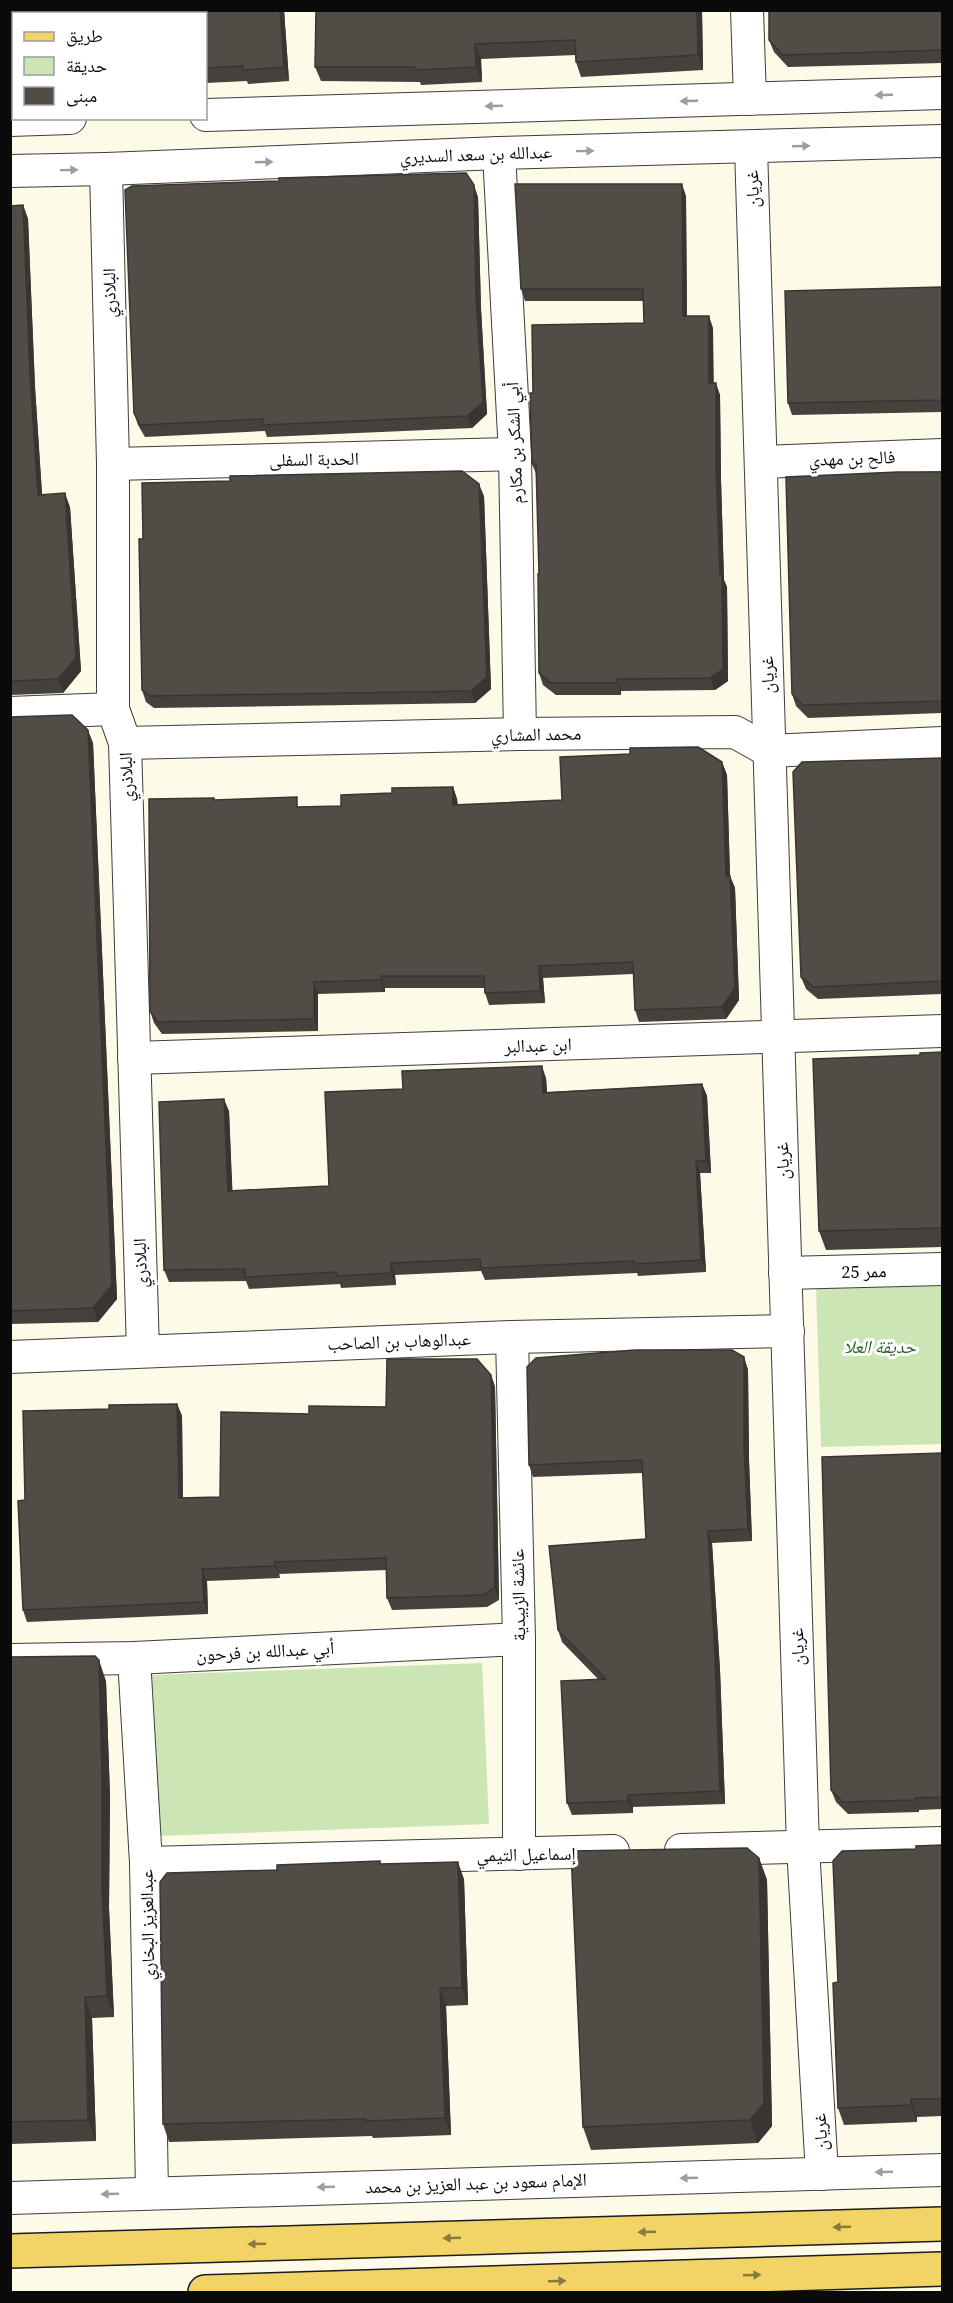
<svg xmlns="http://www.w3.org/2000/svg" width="953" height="2303" font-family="'Source Serif 4','Noto Naskh Arabic',serif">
  <rect width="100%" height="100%" fill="#fefae8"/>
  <g fill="#cce5b5">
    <path d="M 942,1282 L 942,1444 L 821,1447 L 816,1285 Z"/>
    <path d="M 482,1663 L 489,1824 L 157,1836 L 150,1675 Z"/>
  </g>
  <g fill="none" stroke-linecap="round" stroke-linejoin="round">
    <defs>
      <g id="minor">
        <path d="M 747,10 L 750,99"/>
        <path d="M 206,115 L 942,93"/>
        <path d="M 10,120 L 70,118"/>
        <path d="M 751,147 L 803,1847 L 822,2174"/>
        <path d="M 499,153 L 515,454 L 520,734"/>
        <path d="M 106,169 L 113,464 L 113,709 L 125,743 L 143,1351"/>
        <path d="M 10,171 L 106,169 L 499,153 L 942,141"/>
        <path d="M 761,462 L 942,455"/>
        <path d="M 113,464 L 515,454"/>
        <path d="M 10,713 L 113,709"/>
        <path d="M 125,743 L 520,734 L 735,732 L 769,751 L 942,743"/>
        <path d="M 134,1058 L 942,1031"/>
        <path d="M 785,1273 L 942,1269"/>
        <path d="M 512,1337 L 519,1639 L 519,1854"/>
        <path d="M 10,1357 L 512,1337 L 788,1331"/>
        <path d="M 134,1658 L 146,1863 L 152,2192"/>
        <path d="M 10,1660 L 134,1658 L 519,1639"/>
        <path d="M 681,1850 L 942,1843"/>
        <path d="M 146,1863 L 613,1851"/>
        <path d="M 10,2198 L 942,2170"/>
      </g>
      <g id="major">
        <path d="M 10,2251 L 942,2224"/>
        <path d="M 205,2292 L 942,2269"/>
      </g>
    </defs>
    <use href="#minor" stroke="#3d3d3d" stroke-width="34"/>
    <use href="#major" stroke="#1b1b1b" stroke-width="36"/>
    <use href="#minor" stroke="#fff" stroke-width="32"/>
    <use href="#major" stroke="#f1d465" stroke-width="33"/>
  </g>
  <g fill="#47413d">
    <path d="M 10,10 L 284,10 L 289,81 L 248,84 L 247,81 L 206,83 L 206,14 L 14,14 L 14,70 L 10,70 Z"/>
    <path d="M 702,10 L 703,70 L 581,77 L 576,62 L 576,55 L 481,59 L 482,82 L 421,85 L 420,82 L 321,81 L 315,67 Z"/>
    <path d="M 942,10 L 942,63 L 788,67 L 774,52 L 769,40 Z"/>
    <path d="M 686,196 L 687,316 L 713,328 L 713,383 L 720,395 L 721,480 L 724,580 L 727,587 L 728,681 L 715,690 L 621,691 L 621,695 L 556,695 L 543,685 L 539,673 L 539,574 L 537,476 L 532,464 L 533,393 L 644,323 L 644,301 L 525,301 L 521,289 Z"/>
    <path d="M 478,197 L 481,309 L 487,414 L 472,428 L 267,437 L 265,431 L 145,437 L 138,425 L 134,413 Z"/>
    <path d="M 23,205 L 28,219 L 35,387 L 42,495 L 70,507 L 81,671 L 63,693 L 10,695 L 10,206 Z"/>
    <path d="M 942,287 L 942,412 L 792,415 L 788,403 Z"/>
    <path d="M 942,472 L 942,713 L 808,718 L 796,706 L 792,694 Z"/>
    <path d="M 484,496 L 491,689 L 475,703 L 154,708 L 146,702 L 142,690 Z"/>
    <path d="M 10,717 L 93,743 L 117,1299 L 98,1322 L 10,1324 Z"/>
    <path d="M 942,758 L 942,994 L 818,999 L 806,989 L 801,977 Z"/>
    <path d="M 722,762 L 727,775 L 730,876 L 735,888 L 739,1000 L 726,1019 L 639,1022 L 635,1010 L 633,974 L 543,978 L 545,1003 L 489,1005 L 485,993 L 484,988 L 385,988 L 385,992 L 318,994 L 318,1031 L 162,1034 L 154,1023 L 150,1011 L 214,798 L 215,800 L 300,807 L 341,806 L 392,793 L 453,787 L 457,799 L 458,805 L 562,800 Z"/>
    <path d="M 942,1052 L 942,1247 L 826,1250 L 819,1231 L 920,1055 Z"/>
    <path d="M 546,1078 L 547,1092 L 702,1084 L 707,1096 L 711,1173 L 700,1173 L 706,1272 L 638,1276 L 637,1273 L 485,1280 L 481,1271 L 395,1275 L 396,1285 L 341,1288 L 340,1284 L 249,1289 L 246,1281 L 169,1282 L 164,1270 L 229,1111 L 232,1191 L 329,1186 L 403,1089 Z"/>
    <path d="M 744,1357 L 748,1370 L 749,1460 L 752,1541 L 712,1543 L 720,1670 L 725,1804 L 633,1807 L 633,1813 L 572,1815 L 567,1803 L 598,1679 L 562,1642 L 558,1630 L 646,1539 L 643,1473 L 533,1477 L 529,1465 Z"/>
    <path d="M 491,1375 L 495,1387 L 499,1600 L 487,1607 L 392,1610 L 387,1598 L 386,1570 L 279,1574 L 280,1578 L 207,1581 L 208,1614 L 27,1622 L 23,1610 L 109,1409 L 177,1404 L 182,1416 L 183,1498 L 220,1497 L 309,1414 L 386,1407 Z"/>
    <path d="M 942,1453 L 942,1809 L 919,1810 L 919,1812 L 848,1814 L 836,1802 L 831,1790 Z"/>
    <path d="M 10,1657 L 106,1681 L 110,1796 L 109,1908 L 114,2017 L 92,2018 L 96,2141 L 11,2144 Z"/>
    <path d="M 942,1845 L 942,2116 L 917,2117 L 917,2122 L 844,2125 L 838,2108 L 838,1982 L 916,1849 Z"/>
    <path d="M 759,1858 L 767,1880 L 772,2126 L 758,2143 L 591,2150 L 583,2127 Z"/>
    <path d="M 380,1861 L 381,1864 L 464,1879 L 468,2005 L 446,2006 L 451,2135 L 373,2138 L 372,2136 L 169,2142 L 163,2124 L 277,1870 Z"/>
  </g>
  <g fill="#393532">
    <path d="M 280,10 L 284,10 L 289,81 L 284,67 Z"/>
    <path d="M 697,10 L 702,10 L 703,70 L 698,55 Z"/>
    <path d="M 475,44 L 481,59 L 482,82 L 476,67 Z"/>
    <path d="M 682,184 L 686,196 L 687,328 L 683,316 Z"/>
    <path d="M 474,185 L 478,197 L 481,309 L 487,414 L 472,428 L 467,416 L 476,297 Z"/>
    <path d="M 23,205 L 28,219 L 35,387 L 43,509 L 38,495 L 30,374 Z"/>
    <path d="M 709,316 L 713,328 L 714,395 L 709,383 Z"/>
    <path d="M 716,383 L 720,395 L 721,480 L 724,580 L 727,587 L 728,681 L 715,690 L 710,678 L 720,575 L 716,468 Z"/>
    <path d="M 479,484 L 484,496 L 491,689 L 475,703 L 471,691 Z"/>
    <path d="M 65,493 L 70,507 L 81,671 L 63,693 L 58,679 Z"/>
    <path d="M 617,679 L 621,691 L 621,695 L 617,683 Z"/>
    <path d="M 88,730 L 93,743 L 117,1299 L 98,1322 L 93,1308 Z"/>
    <path d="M 722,762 L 727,775 L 730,876 L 735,888 L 739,1000 L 726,1019 L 722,1007 L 726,876 Z"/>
    <path d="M 453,787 L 457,799 L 458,817 L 453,805 Z"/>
    <path d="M 539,966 L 543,978 L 545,1003 L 540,991 Z"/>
    <path d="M 381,976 L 385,988 L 385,992 L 381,980 Z"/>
    <path d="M 314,982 L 318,994 L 318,1031 L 314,1019 Z"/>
    <path d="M 542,1066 L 546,1078 L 548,1105 L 543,1093 Z"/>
    <path d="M 702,1084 L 707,1096 L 711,1173 L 706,1161 Z"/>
    <path d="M 224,1099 L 229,1111 L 233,1203 L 228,1191 Z"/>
    <path d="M 696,1161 L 700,1173 L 706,1272 L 701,1260 Z"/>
    <path d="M 391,1263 L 395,1275 L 396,1285 L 391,1273 Z"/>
    <path d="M 744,1357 L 748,1370 L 749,1460 L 752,1541 L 748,1529 L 744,1448 Z"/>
    <path d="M 491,1375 L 495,1387 L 499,1600 L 495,1588 Z"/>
    <path d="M 177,1404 L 182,1416 L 183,1510 L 179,1498 Z"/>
    <path d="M 708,1531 L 712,1543 L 720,1670 L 725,1804 L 720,1791 Z"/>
    <path d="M 275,1562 L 279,1574 L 280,1578 L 275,1566 Z"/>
    <path d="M 202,1569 L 207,1581 L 208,1614 L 204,1602 Z"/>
    <path d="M 99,1660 L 106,1681 L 110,1796 L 109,1908 L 114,2017 L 107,1996 L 102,1887 Z"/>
    <path d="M 628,1795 L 633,1807 L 633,1813 L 628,1801 Z"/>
    <path d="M 759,1858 L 767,1880 L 772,2126 L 758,2143 L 750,2120 Z"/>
    <path d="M 458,1862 L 464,1879 L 468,2005 L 462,1988 Z"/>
    <path d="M 440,1988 L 446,2006 L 451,2135 L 445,2118 Z"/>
    <path d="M 85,1997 L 92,2018 L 96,2141 L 88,2120 Z"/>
    <path d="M 911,2099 L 917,2117 L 917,2122 L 911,2105 Z"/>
  </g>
  <g fill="#524c47" stroke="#393532" stroke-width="1.5">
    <path d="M 10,10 L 280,10 L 284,67 L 243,70 L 243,66 L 206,68 L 206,14 L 14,14 L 14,55 L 10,55 Z"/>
    <path d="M 316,10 L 697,10 L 698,55 L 576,62 L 575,40 L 475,44 L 476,67 L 415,70 L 415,67 L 315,67 Z"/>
    <path d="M 769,10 L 942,10 L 942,50 L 783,55 L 769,40 Z"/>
    <path d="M 466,173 L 474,185 L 476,297 L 483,402 L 467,416 L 263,425 L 263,419 L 140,425 L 134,413 L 125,190 L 132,186 L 279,181 L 279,178 Z"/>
    <path d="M 515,184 L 682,184 L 683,316 L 709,316 L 709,383 L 716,383 L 716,468 L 720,575 L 722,575 L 723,669 L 710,678 L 617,679 L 617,683 L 551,683 L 539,673 L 538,574 L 539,574 L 536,464 L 532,464 L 530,393 L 533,393 L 532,325 L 644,323 L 643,289 L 521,289 Z"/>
    <path d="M 23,205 L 30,374 L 38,495 L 65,493 L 76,658 L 58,679 L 10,681 L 10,206 Z"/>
    <path d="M 942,287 L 942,400 L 788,403 L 785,291 Z"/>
    <path d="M 462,471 L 479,484 L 487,677 L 471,691 L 150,696 L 142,690 L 139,539 L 143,539 L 142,483 L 230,481 L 230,476 Z"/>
    <path d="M 898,472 L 942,472 L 942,701 L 803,705 L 792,694 L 786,477 Z"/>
    <path d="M 72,715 L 88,730 L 112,1285 L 93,1308 L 10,1311 L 10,717 Z"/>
    <path d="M 698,747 L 722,762 L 726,876 L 730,876 L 735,988 L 722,1007 L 635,1010 L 633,962 L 539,966 L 540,991 L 485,993 L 484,976 L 381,976 L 381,980 L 314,982 L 314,1019 L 158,1022 L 150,1011 L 149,799 L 214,798 L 214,800 L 297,797 L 297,807 L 341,806 L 341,795 L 392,793 L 392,788 L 453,787 L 453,805 L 562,800 L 560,757 L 630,754 L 630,748 Z"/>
    <path d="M 942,758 L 942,981 L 814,987 L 801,977 L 793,772 L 802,762 Z"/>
    <path d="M 942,1052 L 942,1228 L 819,1231 L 813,1059 L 920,1055 L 920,1053 Z"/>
    <path d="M 542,1066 L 543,1093 L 702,1084 L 706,1161 L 696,1161 L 701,1260 L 634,1264 L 634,1261 L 481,1268 L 480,1259 L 391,1263 L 391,1273 L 337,1276 L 337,1272 L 245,1277 L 245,1269 L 164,1270 L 159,1102 L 224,1099 L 228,1191 L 329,1186 L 325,1092 L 403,1089 L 402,1071 Z"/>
    <path d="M 635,1350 L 732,1350 L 744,1357 L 744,1448 L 748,1529 L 708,1531 L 715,1658 L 720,1791 L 628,1795 L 628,1801 L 567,1803 L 561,1681 L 606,1679 L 558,1630 L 549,1546 L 646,1539 L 642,1460 L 529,1465 L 527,1367 L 536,1358 Z"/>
    <path d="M 387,1359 L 477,1359 L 491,1375 L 495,1588 L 483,1595 L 387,1598 L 386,1558 L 275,1562 L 275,1566 L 202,1569 L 204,1602 L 23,1610 L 18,1501 L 25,1500 L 23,1411 L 109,1409 L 109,1405 L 177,1404 L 179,1498 L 220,1497 L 221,1412 L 309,1414 L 309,1406 L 386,1407 Z"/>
    <path d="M 942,1453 L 942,1797 L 915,1798 L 915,1800 L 843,1802 L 831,1790 L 822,1457 Z"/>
    <path d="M 95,1656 L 99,1660 L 102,1775 L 102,1887 L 107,1996 L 85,1997 L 88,2120 L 10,2122 L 10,1657 Z"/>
    <path d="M 942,1845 L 942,2099 L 911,2099 L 911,2105 L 838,2108 L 833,1983 L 838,1982 L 833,1861 L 842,1851 L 916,1849 L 916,1846 Z"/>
    <path d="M 747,1848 L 759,1858 L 764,2103 L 750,2120 L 583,2127 L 571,1851 Z"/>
    <path d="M 380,1861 L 380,1864 L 458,1862 L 462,1988 L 440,1988 L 445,2118 L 366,2121 L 366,2119 L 163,2124 L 160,1882 L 167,1873 L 277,1870 L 277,1865 Z"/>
  </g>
  <defs><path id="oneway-solid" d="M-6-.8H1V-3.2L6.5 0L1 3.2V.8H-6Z" transform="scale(1.5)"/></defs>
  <g fill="#9d9d9d">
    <use href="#oneway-solid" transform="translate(884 95) rotate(178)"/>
    <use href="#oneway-solid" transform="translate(689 101) rotate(178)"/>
    <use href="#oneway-solid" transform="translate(494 106) rotate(178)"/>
    <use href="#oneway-solid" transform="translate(801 146) rotate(-2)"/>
    <use href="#oneway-solid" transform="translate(585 151) rotate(-1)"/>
    <use href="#oneway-solid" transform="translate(264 162) rotate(-2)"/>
    <use href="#oneway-solid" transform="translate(69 170) rotate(-1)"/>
    <use href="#oneway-solid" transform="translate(884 2172) rotate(178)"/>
    <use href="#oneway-solid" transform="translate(689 2178) rotate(178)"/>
    <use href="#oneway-solid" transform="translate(326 2187) rotate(178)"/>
    <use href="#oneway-solid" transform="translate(110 2194) rotate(178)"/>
  </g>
  <g fill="#89793c">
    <use href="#oneway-solid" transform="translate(842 2227) rotate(178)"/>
    <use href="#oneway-solid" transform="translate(647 2232) rotate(178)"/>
    <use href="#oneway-solid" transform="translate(452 2238) rotate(178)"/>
    <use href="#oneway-solid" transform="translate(257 2244) rotate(178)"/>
    <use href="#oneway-solid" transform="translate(752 2275) rotate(-2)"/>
    <use href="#oneway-solid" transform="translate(557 2281) rotate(-2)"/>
  </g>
  <g text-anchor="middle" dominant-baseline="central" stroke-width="6" stroke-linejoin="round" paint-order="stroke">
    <g font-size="18" fill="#0a0a0a" stroke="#fff">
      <text transform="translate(476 154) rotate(-2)">عبدالله بن سعد السديري</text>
      <text transform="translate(752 189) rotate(-92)">غريان</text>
      <text transform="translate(109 293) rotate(-91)">البلاذري</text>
      <text transform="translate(514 443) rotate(-92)">أبي الشكر بن مكارم</text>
      <text transform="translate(852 458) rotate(-2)">فالح بن مهدي</text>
      <text transform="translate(314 459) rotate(-1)">الحدبة السفلى</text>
      <text transform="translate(767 675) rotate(-92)">غريان</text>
      <text transform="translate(536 734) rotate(-1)">محمد المشاري</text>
      <text transform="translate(126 777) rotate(-92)">البلاذري</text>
      <text transform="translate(538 1045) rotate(-2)">ابن عبدالبر</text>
      <text transform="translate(782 1161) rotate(-92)">غريان</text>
      <text transform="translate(140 1263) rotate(-92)">البلاذري</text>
      <text transform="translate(864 1271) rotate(-1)">ممر 25</text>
      <text transform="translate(399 1341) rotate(-2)">عبدالوهاب بن الصاحب</text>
      <text transform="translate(518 1595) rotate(-91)">عائشة الزبيدية</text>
      <text transform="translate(797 1647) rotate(-92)">غريان</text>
      <text transform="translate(265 1651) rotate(-3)">أبي عبدالله بن فرحون</text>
      <text transform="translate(526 1854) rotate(-1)">إسماعيل التيمي</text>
      <text transform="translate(147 1925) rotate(-91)">عبدالعزيز البخاري</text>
      <text transform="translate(820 2132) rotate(-93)">غريان</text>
      <text transform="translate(476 2183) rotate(-2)">الإمام سعود بن عبد العزيز بن محمد</text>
    </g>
    <g font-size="18" font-style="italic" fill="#2a5d1f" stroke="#fff">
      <text x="880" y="1346">حديقة العلا</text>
    </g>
  </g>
  <rect width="953" height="2303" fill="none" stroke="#0a0a0a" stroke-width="24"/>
  <rect x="12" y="12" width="195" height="108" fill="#ffffff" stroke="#9d9d9d" stroke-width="1.5"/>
  <rect x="24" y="32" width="30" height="9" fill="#f1d465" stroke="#9d9d9d" stroke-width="1.5"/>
  <text x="66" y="42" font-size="18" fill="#0a0a0a">طريق</text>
  <rect x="24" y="57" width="30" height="18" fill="#cce5b5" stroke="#9d9d9d" stroke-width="1.5"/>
  <text x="66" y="72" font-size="18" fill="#0a0a0a">حديقة</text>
  <rect x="24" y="87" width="30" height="18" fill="#524c47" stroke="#9d9d9d" stroke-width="1.5"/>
  <text x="66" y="102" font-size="18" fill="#0a0a0a">مبنى</text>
</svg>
